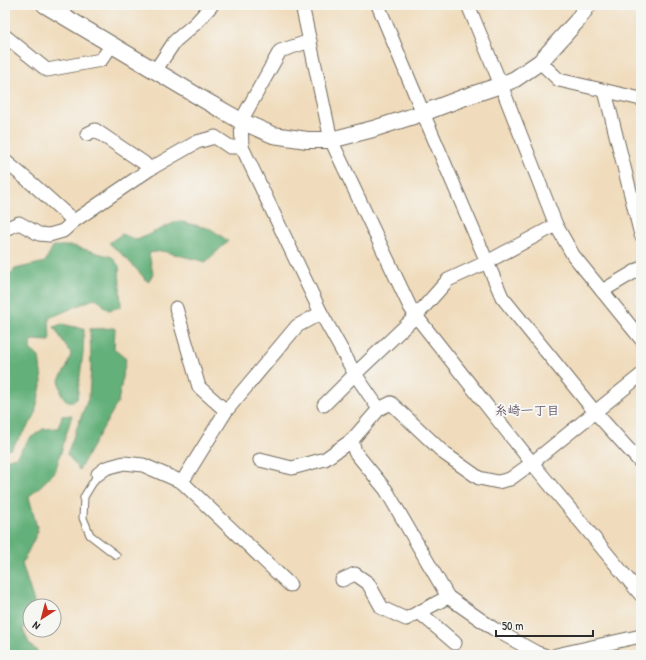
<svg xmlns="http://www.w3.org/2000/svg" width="646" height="660" font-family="'Patrick Hand','Klee One',sans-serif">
  <rect width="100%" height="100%" fill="#f6f6f2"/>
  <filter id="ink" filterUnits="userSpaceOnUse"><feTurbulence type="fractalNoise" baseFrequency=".025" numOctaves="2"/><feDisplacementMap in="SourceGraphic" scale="8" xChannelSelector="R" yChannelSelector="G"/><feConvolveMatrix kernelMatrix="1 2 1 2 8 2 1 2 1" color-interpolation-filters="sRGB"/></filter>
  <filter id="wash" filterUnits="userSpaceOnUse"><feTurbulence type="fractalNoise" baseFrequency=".012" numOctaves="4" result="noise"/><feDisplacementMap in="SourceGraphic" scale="16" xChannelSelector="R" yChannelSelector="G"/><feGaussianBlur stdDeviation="0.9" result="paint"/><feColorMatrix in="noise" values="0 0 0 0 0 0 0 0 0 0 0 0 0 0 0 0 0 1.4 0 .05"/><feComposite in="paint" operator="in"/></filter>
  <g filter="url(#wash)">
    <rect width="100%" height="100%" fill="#f0dcbc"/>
    <g fill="#63b07a" stroke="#476e52">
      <path d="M 178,221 L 211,229 L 228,241 L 206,262 L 162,251 L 149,253 L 153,274 L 148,282 L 127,259 L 109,243 L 122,234 L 137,240 Z"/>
      <path d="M 53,246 L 73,246 L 112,257 L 119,266 L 121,307 L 108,310 L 96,298 L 49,318 L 50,341 L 31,340 L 30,349 L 39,357 L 42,381 L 34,418 L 11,449 L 5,450 L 5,279 L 15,269 L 45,262 Z"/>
      <path d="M 62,324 L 84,329 L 83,353 L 77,399 L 69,403 L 62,396 L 59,380 L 67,367 L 71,354 L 54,327 Z"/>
      <path d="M 115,328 L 114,349 L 126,359 L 118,402 L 79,470 L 67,454 L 89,396 L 91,367 L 90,329 Z"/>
      <path d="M 72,415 L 55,472 L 29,497 L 38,531 L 22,564 L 35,605 L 34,606 L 30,606 L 30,615 L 23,630 L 29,643 L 41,655 L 5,655 L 5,460 L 16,457 L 29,439 L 43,429 L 58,428 L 62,416 Z"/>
    </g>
  </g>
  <g filter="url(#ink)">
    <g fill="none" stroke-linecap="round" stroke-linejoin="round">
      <defs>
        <path id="service" d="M 98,474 L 84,497 L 83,518 L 90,535 L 116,555"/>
        <g id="minor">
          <path d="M 302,5 L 331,140 L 410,307 L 416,316 L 532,463 L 641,595"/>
          <path d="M 378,5 L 423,113 L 502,297 L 595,412 L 641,463"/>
          <path d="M 468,5 L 501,85 L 556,225 L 573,255 L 641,339"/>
          <path d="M 5,36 L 47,70 L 101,60 L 112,45"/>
          <path d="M 310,41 L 280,51 L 241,121 L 242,147 L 321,313 L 355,374 L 379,409"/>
          <path d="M 540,62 L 559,80 L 641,99"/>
          <path d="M 155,71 L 175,41 L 196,23 L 212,5"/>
          <path d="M 605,91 L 641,235"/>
          <path d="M 87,134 L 95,130 L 144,163 L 150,169"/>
          <path d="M 5,161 L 36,187 L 74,221"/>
          <path d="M 5,229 L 19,223 L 39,234 L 49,235 L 63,231 L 74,221 L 150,169 L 197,142 L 215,137 L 230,147 L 242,147"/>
          <path d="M 602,291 L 641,268"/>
          <path d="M 176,308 L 199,387 L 226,411"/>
          <path d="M 324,405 L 355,374 L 416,316 L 448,280 L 487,262 L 556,225"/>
          <path d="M 260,460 L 292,468 L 325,459 L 352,440"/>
          <path d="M 98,474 L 106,468 L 124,463 L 143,465 L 182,482 L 290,585"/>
          <path d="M 182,482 L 226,411 L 297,326 L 321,313"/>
          <path d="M 342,580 L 355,574 L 368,583 L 382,608 L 406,619 L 448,597"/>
          <path d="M 419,612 L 455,643"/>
          <path d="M 544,655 L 537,653 L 494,629 L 448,597 L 386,490 L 355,452 L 352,440 L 379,409 L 391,403 L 445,454 L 479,478 L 498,482 L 510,479 L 532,463 L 595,412 L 641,375"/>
          <path d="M 556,655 L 641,636"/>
        </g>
        <path id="tertiary" d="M 45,5 L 206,101 L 241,121 L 273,135 L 307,140 L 331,140 L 373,129 L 423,113 L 465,97 L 501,85 L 515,79 L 540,62 L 577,21 L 588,5"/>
      </defs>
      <use href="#service" stroke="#70695e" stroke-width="9"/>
      <use href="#minor" stroke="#70695e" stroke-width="15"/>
      <use href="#tertiary" stroke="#70695e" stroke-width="18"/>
      <use href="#service" stroke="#fff" stroke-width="7"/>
      <use href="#minor" stroke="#fff" stroke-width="13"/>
      <use href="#tertiary" stroke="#fff" stroke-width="16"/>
    </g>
  </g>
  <g text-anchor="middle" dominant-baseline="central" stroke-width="4" stroke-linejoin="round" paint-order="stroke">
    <g font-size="13" font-weight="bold" fill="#65566a" stroke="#f6f6f2">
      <text x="527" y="410">糸崎一丁目</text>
    </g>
  </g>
  <rect width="646" height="660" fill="none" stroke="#f6f6f2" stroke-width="20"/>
  <g transform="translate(42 618) rotate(216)"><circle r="19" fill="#f6f6f2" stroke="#a5a5a2"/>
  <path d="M0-3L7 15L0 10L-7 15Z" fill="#c8321e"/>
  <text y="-6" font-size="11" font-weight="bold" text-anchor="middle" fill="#2b2b2b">N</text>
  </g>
  <path d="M496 630v6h97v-6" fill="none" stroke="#2b2b2b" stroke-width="2"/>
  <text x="502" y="630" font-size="12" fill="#2b2b2b" stroke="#f6f6f2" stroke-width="3" paint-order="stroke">50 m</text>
</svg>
